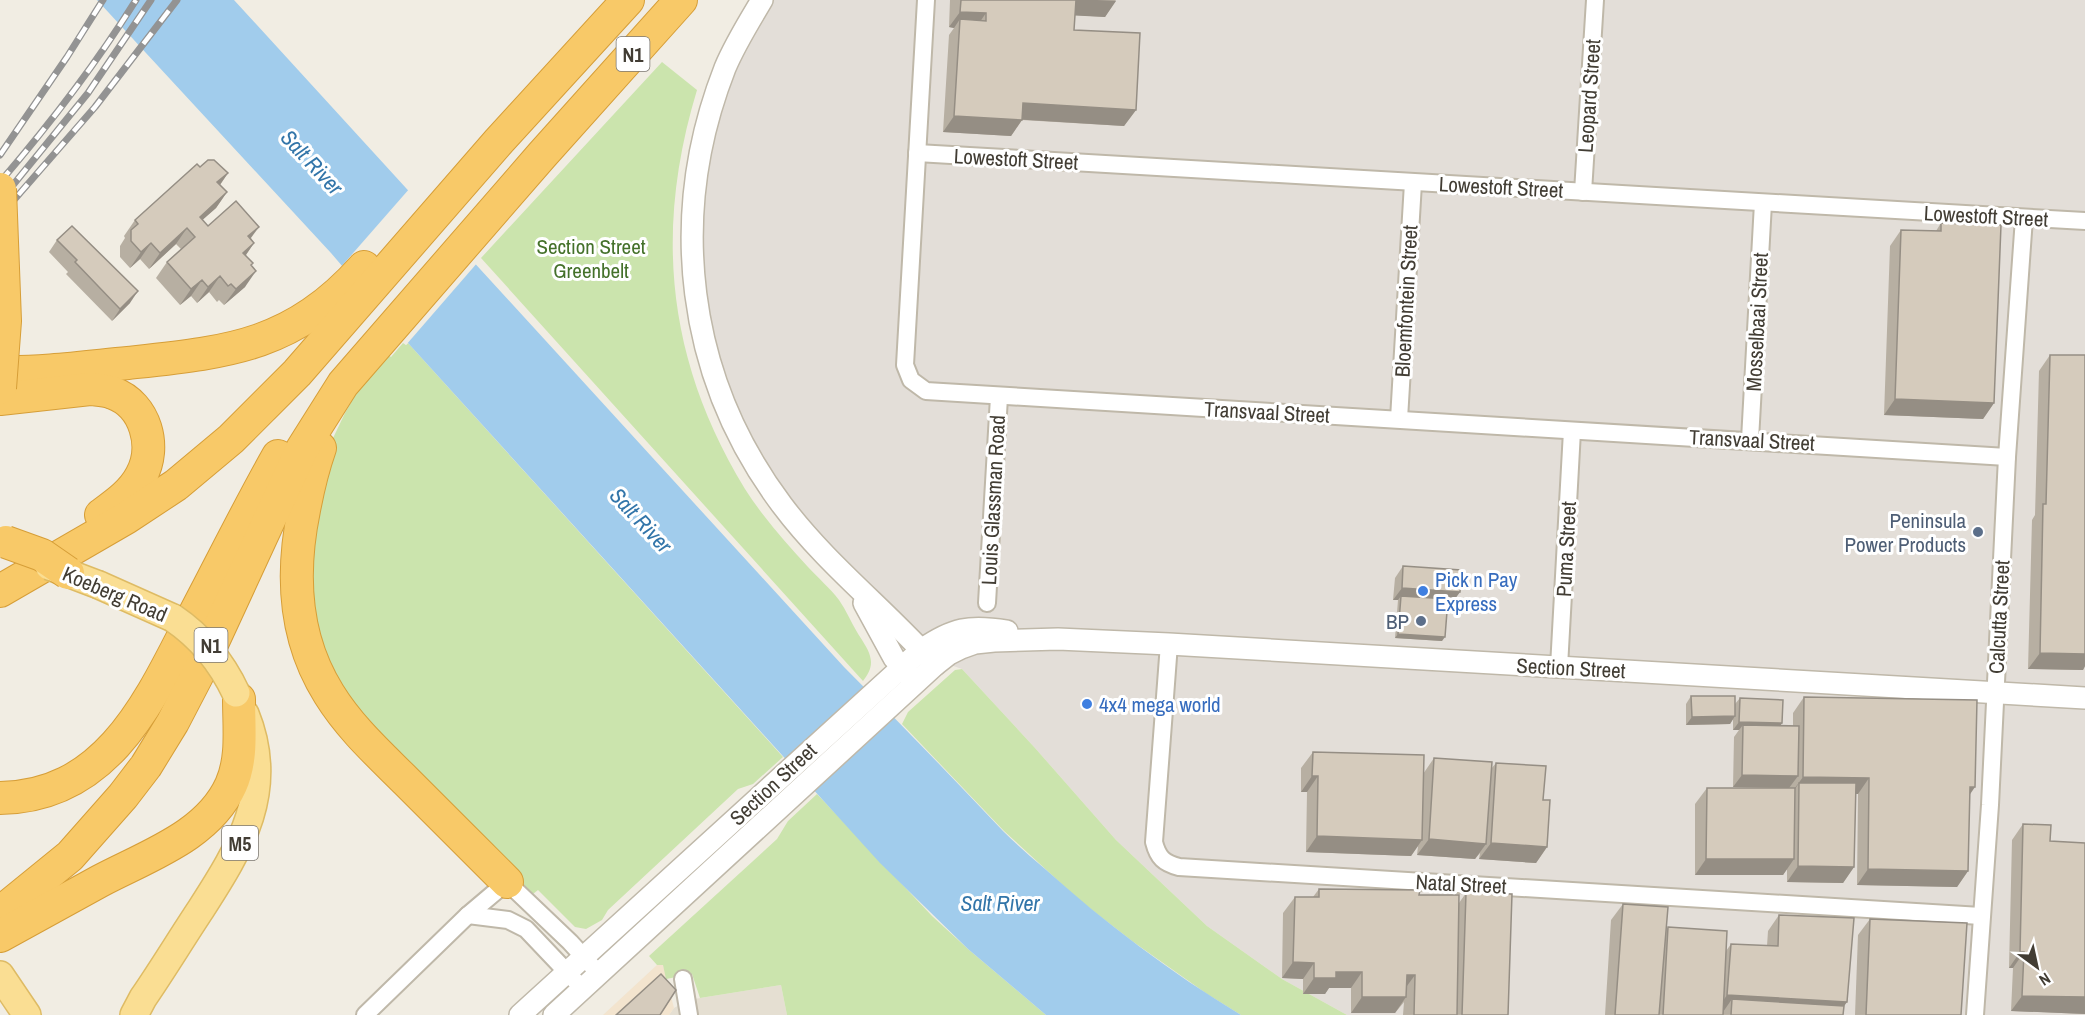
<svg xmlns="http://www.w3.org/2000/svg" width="2085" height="1015" font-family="'Archivo Narrow',sans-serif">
  <rect width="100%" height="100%" fill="#f1ede3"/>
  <path fill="#e5dfd2" d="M 781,985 L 787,1015 L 669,1015 L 674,1008 L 688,1000 Z"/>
  <path fill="#f3e4ce" d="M 657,965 L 663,965 L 674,1008 L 669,1015 L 603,1015 Z"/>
  <path fill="#e3ded8" d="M 764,0 L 2085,0 L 2085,1015 L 1347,1015 L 1282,979 L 1207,926 L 1116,840 L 1035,748 L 962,669 L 908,650 L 758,470 L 695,284 L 707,127 Z"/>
  <g fill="#cbe4ad">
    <path d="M 662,62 L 697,90 C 654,232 667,361 745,489 C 763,517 785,542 808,567 C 818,578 830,588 839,600 C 846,610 851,622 857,632 C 861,639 868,648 870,656 C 873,666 869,673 863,681 L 481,258 Z"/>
    <path d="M 403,343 L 406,345 L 408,343 L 783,757 L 753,784 L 738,789 L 608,910 L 602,920 L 586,929 L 575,927 L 538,890 L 533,894 L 382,742 L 341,693 L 306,602 L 324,457 L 345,413 L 357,392 L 371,373 L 388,355 L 391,357 Z"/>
    <path d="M 962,669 L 1035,748 L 1116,840 L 1207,926 L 1282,979 L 1347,1015 L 1241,1015 L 1207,994 L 1132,941 L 1078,899 L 1004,831 L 902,724 L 908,712 L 955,670 Z"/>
    <path d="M 817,794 L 932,916 L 968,949 L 1046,1015 L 787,1015 L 781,985 L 700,998 L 692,974 L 666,979 L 663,965 L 657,965 L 649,956 L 777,839 L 788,821 Z"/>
  </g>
  <path fill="#a1ccec" d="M 97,0 L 234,0 L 844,667 C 898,721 951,776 1003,831 C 1016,844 1030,856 1044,868 C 1105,923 1170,972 1241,1015 L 1046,1015 L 968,949 L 880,863 L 408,343 L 331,253 Z"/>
  <path fill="#f1ede3" d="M 410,188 L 478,262 L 406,345 L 340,268 Z"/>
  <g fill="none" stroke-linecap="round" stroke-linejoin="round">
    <defs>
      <g id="minor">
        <path d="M 926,0 L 905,365 L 911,380 L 926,391 L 2007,457"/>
        <path d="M 917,153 L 2085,221"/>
        <path d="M 1583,192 L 1595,0"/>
        <path d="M 1399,419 L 1413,183"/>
        <path d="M 1750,440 L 1763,203"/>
        <path d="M 987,603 L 999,397"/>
        <path d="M 1169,644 L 1154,842 C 1158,858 1164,863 1179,867 L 1981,916"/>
        <path d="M 1559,667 L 1572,431"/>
        <path d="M 468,915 L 508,920 L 526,929 L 583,989"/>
        <path d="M 683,979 L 689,1015"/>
        <path d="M 365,1015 L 468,915 L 507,882 L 570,942 L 592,966"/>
        <path d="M 1975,1015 L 1990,805 L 2007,457 L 2024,218"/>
      </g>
      <g id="tertiary">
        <path d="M 762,0 C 749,22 735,44 725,68 C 667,216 686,377 782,505 C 827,565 886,610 935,665"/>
        <path d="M 864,603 L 894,658 L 911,678"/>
        <path d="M 520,1015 L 921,650 C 953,628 969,625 1007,631"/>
        <path d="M 554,1015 L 935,665 L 949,654 L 961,648 L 975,643 L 994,641 L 1058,639 L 1169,644 L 2085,698"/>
      </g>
      <g id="primary">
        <path d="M 99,585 L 173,618"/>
        <path d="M 0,975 L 27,1015"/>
        <path d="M 134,1015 L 143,998 C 163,969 181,939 201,909 C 241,847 276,790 245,714"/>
      </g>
      <g id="motorway">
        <path d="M 0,372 C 43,373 86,367 128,363 C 229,352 292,347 364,267"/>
        <path d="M 0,399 L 90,389 C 98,390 106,390 113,393 C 146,405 157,447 141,476 C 132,493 116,504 101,515"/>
        <path d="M 320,448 C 313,468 308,489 304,510 C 291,573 293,637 329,694 C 350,728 379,754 407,782 C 440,815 474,849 507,882"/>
        <path d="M 0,591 L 126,518 L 176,485 L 231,439 L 297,373 L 499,141 L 628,0"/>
        <path d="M 0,798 C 110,797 152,696 195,613 C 223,560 249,507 278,456"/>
        <path d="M 0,913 L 70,856 L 123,796 L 146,766 L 173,722 L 199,672 L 302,449 L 343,384 L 542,155 L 681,0"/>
        <path d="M 0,936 C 33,918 67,899 100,881 C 147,856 208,836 231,785 C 243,758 239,728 239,699"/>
      </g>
    </defs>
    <use href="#minor" stroke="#bfb8a9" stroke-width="20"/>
    <use href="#tertiary" stroke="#bfb8a9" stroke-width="24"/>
    <use href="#primary" stroke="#debb64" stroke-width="30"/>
    <use href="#motorway" stroke="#d69e38" stroke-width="34"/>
    <use href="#minor" stroke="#fff" stroke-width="16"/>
    <use href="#tertiary" stroke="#fff" stroke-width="21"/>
    <use href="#primary" stroke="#fade93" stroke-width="27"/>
    <use href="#motorway" stroke="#f8c968" stroke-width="32"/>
    <defs>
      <g id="rail">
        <path d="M 0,155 L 67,57 L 103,0"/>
        <path d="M 0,182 C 50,124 96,64 136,0"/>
        <path d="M 0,201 L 88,93 L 151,0"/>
        <path d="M 0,216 L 95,107 L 177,0"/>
      </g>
    </defs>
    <use href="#rail" stroke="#939393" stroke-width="7"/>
    <use href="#rail" stroke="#fff" stroke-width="4.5" stroke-dasharray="14" stroke-linecap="butt"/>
    <defs>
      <g id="primary-bridge">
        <path d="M 49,566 L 99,585"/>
        <path d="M 173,618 C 201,637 222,663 236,693"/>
      </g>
      <g id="motorway-bridge">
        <path d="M 0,189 L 5,321 L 0,388"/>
        <path d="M 6,542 L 42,555 L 68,573"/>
      </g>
    </defs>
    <use href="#primary-bridge" stroke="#debb64" stroke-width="30" stroke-linecap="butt"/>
    <use href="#motorway-bridge" stroke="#d69e38" stroke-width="34" stroke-linecap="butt"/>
    <use href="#primary-bridge" stroke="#fade93" stroke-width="27"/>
    <use href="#motorway-bridge" stroke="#f8c968" stroke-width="32"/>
  </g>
  <g fill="#b7afa2">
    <path d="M 950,0 L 1116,0 L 1105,17 L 1075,15 L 1074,30 L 1136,110 L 1124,126 L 1022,120 L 1011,136 L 943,132 L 949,35 L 954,28 L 949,27 Z"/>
    <path d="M 200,167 L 228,173 L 220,185 L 227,192 L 216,208 L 202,220 L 208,226 L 251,238 L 254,243 L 246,255 L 251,265 L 245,287 L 224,305 L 219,300 L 217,302 L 209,292 L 197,303 L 191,296 L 180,305 L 156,278 L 167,262 L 181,249 L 176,244 L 149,269 L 140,259 L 130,268 L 120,257 L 120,246 L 125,238 L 124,236 L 135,220 Z"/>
    <path d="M 1941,223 L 1994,403 L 1983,419 L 1884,415 L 1890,246 L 1901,230 L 1936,231 Z"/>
    <path d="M 57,240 L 130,303 L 112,321 L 66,274 L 68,272 L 49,252 Z"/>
    <path d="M 2050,355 L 2085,479 L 2085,666 L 2083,670 L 2028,669 L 2032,520 L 2035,515 L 2039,371 Z"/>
    <path d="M 1403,566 L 1460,592 L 1451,604 L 1447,604 L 1442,641 L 1395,638 L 1398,600 L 1393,600 L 1395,578 Z"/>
    <path d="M 1691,696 L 1735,704 L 1740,698 L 1782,723 L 1780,726 L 1793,726 L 1793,713 L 1804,697 L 1969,795 L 1968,871 L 1957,887 L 1857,885 L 1858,794 L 1856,793 L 1854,867 L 1843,883 L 1787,882 L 1787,869 L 1783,875 L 1695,875 L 1695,804 L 1707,788 L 1772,788 L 1733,787 L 1734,737 L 1739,730 L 1733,730 L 1733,719 L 1730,724 L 1686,725 L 1686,704 Z"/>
    <path d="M 1313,752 L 1423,774 L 1434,758 L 1491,769 L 1496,763 L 1543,800 L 1547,847 L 1536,863 L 1479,859 L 1480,853 L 1475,859 L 1417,855 L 1418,846 L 1411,856 L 1306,852 L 1307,792 L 1301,792 L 1301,768 Z"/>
    <path d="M 2023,824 L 2050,841 L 2085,843 L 2085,1014 L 2011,1011 L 2013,968 L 2009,968 L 2012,840 Z"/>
    <path d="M 1319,889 L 1419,895 L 1459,903 L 1466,893 L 1508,1015 L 1403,1015 L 1404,1002 L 1395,1013 L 1351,1013 L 1351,988 L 1329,988 L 1325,994 L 1303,994 L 1303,979 L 1282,978 L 1283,913 L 1295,897 L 1313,897 Z"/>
    <path d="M 1623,904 L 1666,930 L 1668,927 L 1726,951 L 1731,944 L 1767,946 L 1768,931 L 1779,915 L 1844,1008 L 1843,1015 L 1605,1015 L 1611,920 Z"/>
    <path d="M 1870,919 L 1961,1015 L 1855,1015 L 1858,935 Z"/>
  </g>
  <g fill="#958e84">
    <path d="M 1075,0 L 1097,0 L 1116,1 L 1105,17 L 1065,15 Z"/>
    <path d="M 960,12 L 986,13 L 975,29 L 960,19 L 954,28 L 949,27 Z"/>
    <path d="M 1023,103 L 1136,110 L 1124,126 L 1012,119 Z"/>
    <path d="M 954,116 L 1022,120 L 1011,136 L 943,132 Z"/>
    <path d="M 228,173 L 217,189 L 217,182 Z"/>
    <path d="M 227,192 L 216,208 L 190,231 L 200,217 Z"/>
    <path d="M 259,227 L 248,242 L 248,236 Z"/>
    <path d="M 187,228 L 176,244 L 149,269 L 160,253 Z"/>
    <path d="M 151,243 L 140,259 L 130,268 L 141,252 Z"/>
    <path d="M 254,243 L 243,259 L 243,253 Z"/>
    <path d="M 256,271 L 245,287 L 224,305 L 236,289 Z"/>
    <path d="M 220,276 L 209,292 L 197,303 L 208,287 Z"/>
    <path d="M 202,280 L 191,296 L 180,305 L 191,289 Z"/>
    <path d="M 138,291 L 130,303 L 112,321 L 120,309 Z"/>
    <path d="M 1895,399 L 1994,403 L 1983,419 L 1884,415 Z"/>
    <path d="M 1402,588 L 1460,592 L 1451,604 L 1400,601 L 1401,596 L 1398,600 L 1393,600 Z"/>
    <path d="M 1398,634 L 1445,637 L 1442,641 L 1395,638 Z"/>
    <path d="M 2040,653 L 2085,654 L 2085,666 L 2083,670 L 2028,669 Z"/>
    <path d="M 1735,716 L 1730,724 L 1686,725 L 1692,717 Z"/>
    <path d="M 1739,722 L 1782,723 L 1777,731 L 1743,725 L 1739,730 L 1733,730 Z"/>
    <path d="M 1742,775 L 1798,776 L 1789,788 L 1733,787 Z"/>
    <path d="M 1312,776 L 1318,776 L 1307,792 L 1301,792 Z"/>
    <path d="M 1803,777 L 1869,778 L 1858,794 L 1799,793 L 1799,783 L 1793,792 L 1792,792 Z"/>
    <path d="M 1970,787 L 1975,787 L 1964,803 Z"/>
    <path d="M 1317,836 L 1422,840 L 1411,856 L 1306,852 Z"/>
    <path d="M 1429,839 L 1486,844 L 1475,859 L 1417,855 Z"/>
    <path d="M 1491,843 L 1547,847 L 1536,863 L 1479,859 Z"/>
    <path d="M 1706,859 L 1794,859 L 1783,875 L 1695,875 Z"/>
    <path d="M 1798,866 L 1854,867 L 1843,883 L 1787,882 Z"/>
    <path d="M 1868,869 L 1968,871 L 1957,887 L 1857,885 Z"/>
    <path d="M 2020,952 L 2024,952 L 2013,968 L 2009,968 Z"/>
    <path d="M 1293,962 L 1314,963 L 1303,979 L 1282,978 Z"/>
    <path d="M 1336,972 L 1362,972 L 1351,988 L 1329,988 L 1325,994 L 1303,994 L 1314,978 Z"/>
    <path d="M 1407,975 L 1415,975 L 1404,990 Z"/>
    <path d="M 1727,995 L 1847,1002 L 1838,1015 L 1732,999 L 1723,1012 L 1716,1011 Z"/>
    <path d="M 2022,996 L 2085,997 L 2085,1014 L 2011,1011 Z"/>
    <path d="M 1362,997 L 1406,997 L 1395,1013 L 1351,1013 Z"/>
  </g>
  <g fill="#d5cbbc" stroke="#958e84" stroke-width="1.5">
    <path d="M 961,0 L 1076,0 L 1074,30 L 1140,33 L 1136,110 L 1023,103 L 1022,120 L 954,116 L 960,19 L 986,21 L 986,13 L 960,12 Z"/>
    <path d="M 208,160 L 214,160 L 228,173 L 217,182 L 227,192 L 200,217 L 208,226 L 236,201 L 259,227 L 248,236 L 254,243 L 243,253 L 253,263 L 251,265 L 256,271 L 236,289 L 231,284 L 228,286 L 220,276 L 208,287 L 202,280 L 191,289 L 167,262 L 195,237 L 187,228 L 160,253 L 151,243 L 141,252 L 131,241 L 131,230 L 138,224 L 135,220 L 197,164 L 200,167 Z"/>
    <path d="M 1941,223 L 2001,225 L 1994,403 L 1895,399 L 1901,230 L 1941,231 Z"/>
    <path d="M 72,226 L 138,291 L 120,309 L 75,262 L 77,260 L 57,240 Z"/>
    <path d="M 2050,355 L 2085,355 L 2085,654 L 2040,653 L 2043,504 L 2046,504 Z"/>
    <path d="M 1403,566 L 1461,570 L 1460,592 L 1402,588 Z"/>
    <path d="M 1401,596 L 1448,599 L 1445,637 L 1398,634 Z"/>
    <path d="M 1691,696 L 1735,696 L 1735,716 L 1692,717 Z"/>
    <path d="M 1804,697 L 1977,700 L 1975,787 L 1970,787 L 1968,871 L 1868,869 L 1869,778 L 1803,777 Z"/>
    <path d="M 1740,698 L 1783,700 L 1782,723 L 1739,722 Z"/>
    <path d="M 1743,725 L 1799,726 L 1798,776 L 1742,775 Z"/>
    <path d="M 1313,752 L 1424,755 L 1422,840 L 1317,836 L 1318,776 L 1312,776 Z"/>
    <path d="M 1434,758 L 1492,762 L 1486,844 L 1429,839 Z"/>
    <path d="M 1496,763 L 1546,766 L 1543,800 L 1550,800 L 1547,847 L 1491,843 Z"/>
    <path d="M 1799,783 L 1856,783 L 1854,867 L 1798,866 Z"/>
    <path d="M 1707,788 L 1795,788 L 1794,859 L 1706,859 Z"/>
    <path d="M 2023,824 L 2051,825 L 2050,841 L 2085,843 L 2085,997 L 2022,996 L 2024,952 L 2020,952 Z"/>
    <path d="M 1319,889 L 1420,890 L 1419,895 L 1459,895 L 1457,1015 L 1414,1015 L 1415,975 L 1407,975 L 1406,997 L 1362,997 L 1362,972 L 1336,972 L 1336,978 L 1314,978 L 1314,963 L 1293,962 L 1295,897 L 1319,897 Z"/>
    <path d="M 1466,893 L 1512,894 L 1508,1015 L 1462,1015 Z"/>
    <path d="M 1623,904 L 1668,907 L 1659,1015 L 1615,1015 Z"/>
    <path d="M 1779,915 L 1854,918 L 1847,1002 L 1727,995 L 1731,944 L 1778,946 Z"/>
    <path d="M 1870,919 L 1967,923 L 1961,1015 L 1866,1015 Z"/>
    <path d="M 1668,927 L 1727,931 L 1723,1015 L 1663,1015 Z"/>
    <path d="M 661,974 L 676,990 L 660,1015 L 616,1015 Z"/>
    <path d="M 1732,999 L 1844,1006 L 1843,1015 L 1731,1015 Z"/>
  </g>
  <g fill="#5c6f8a" stroke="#fff" stroke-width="2">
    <circle cx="1978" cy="532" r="6"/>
    <circle cx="1421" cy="621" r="6"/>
  </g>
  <g fill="#3f7fe0" stroke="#fff" stroke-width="2">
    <circle cx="1423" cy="591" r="6"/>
    <circle cx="1087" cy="704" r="6"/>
  </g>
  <g text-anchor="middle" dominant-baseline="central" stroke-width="6" stroke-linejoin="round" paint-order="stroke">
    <g fill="#fff" stroke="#7b7771" stroke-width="1.5">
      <rect x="616.5" y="37" width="33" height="34" rx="4.5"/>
      <rect x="194.5" y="628" width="33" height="34" rx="4.5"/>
      <rect x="222" y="826" width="36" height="34" rx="4.5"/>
    </g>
    <g font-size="20" font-weight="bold" fill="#423d34">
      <text x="633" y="54">N1</text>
      <text x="211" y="645">N1</text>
      <text x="240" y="843">M5</text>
    </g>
    <g font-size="21" fill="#423d34" stroke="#fff">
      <text transform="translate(1589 96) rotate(-86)">Leopard Street</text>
      <text transform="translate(1016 159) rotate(3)">Lowestoft Street</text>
      <text transform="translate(1501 187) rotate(3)">Lowestoft Street</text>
      <text transform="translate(1986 216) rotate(3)">Lowestoft Street</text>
      <text transform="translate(1406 301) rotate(-87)">Bloemfontein Street</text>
      <text transform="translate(1757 322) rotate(-87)">Mosselbaai Street</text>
      <text transform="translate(1267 412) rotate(3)">Transvaal Street</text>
      <text transform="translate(1752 440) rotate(3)">Transvaal Street</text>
      <text transform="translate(993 500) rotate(-87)">Louis Glassman Road</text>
      <text transform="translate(1566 549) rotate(-87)">Puma Street</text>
      <text transform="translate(115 594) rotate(23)">Koeberg Road</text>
      <text transform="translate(1999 617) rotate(-87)">Calcutta Street</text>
      <text transform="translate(1571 668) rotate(3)">Section Street</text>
      <text transform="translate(773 784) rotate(-43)">Section Street</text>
      <text transform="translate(1461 884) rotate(3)">Natal Street</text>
    </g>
    <g font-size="21" fill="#44712a" stroke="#fff">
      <text x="591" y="246">Section Street<tspan x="591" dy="24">Greenbelt</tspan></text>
    </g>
    <g font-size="21" fill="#4e5e75" stroke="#fff" text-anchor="end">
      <text x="1966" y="520">Peninsula<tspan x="1966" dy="24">Power Products</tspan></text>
      <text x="1409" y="621">BP</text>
    </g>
    <g font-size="21" fill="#366cbe" stroke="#fff" text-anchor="start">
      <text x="1435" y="579">Pick n Pay<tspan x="1435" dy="24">Express</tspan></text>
      <text x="1099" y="704">4x4 mega world</text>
    </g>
    <g font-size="22" font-style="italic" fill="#3275a9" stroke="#fff">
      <text transform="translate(312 162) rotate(47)">Salt River</text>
      <text transform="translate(641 520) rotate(47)">Salt River</text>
      <text x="1000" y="903">Salt River</text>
    </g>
  </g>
  <g transform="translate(2037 967) rotate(147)" stroke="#ffffff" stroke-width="4.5" paint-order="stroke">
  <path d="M0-4.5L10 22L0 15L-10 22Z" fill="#423d34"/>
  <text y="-9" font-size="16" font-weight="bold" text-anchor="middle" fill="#423d34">N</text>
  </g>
</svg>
